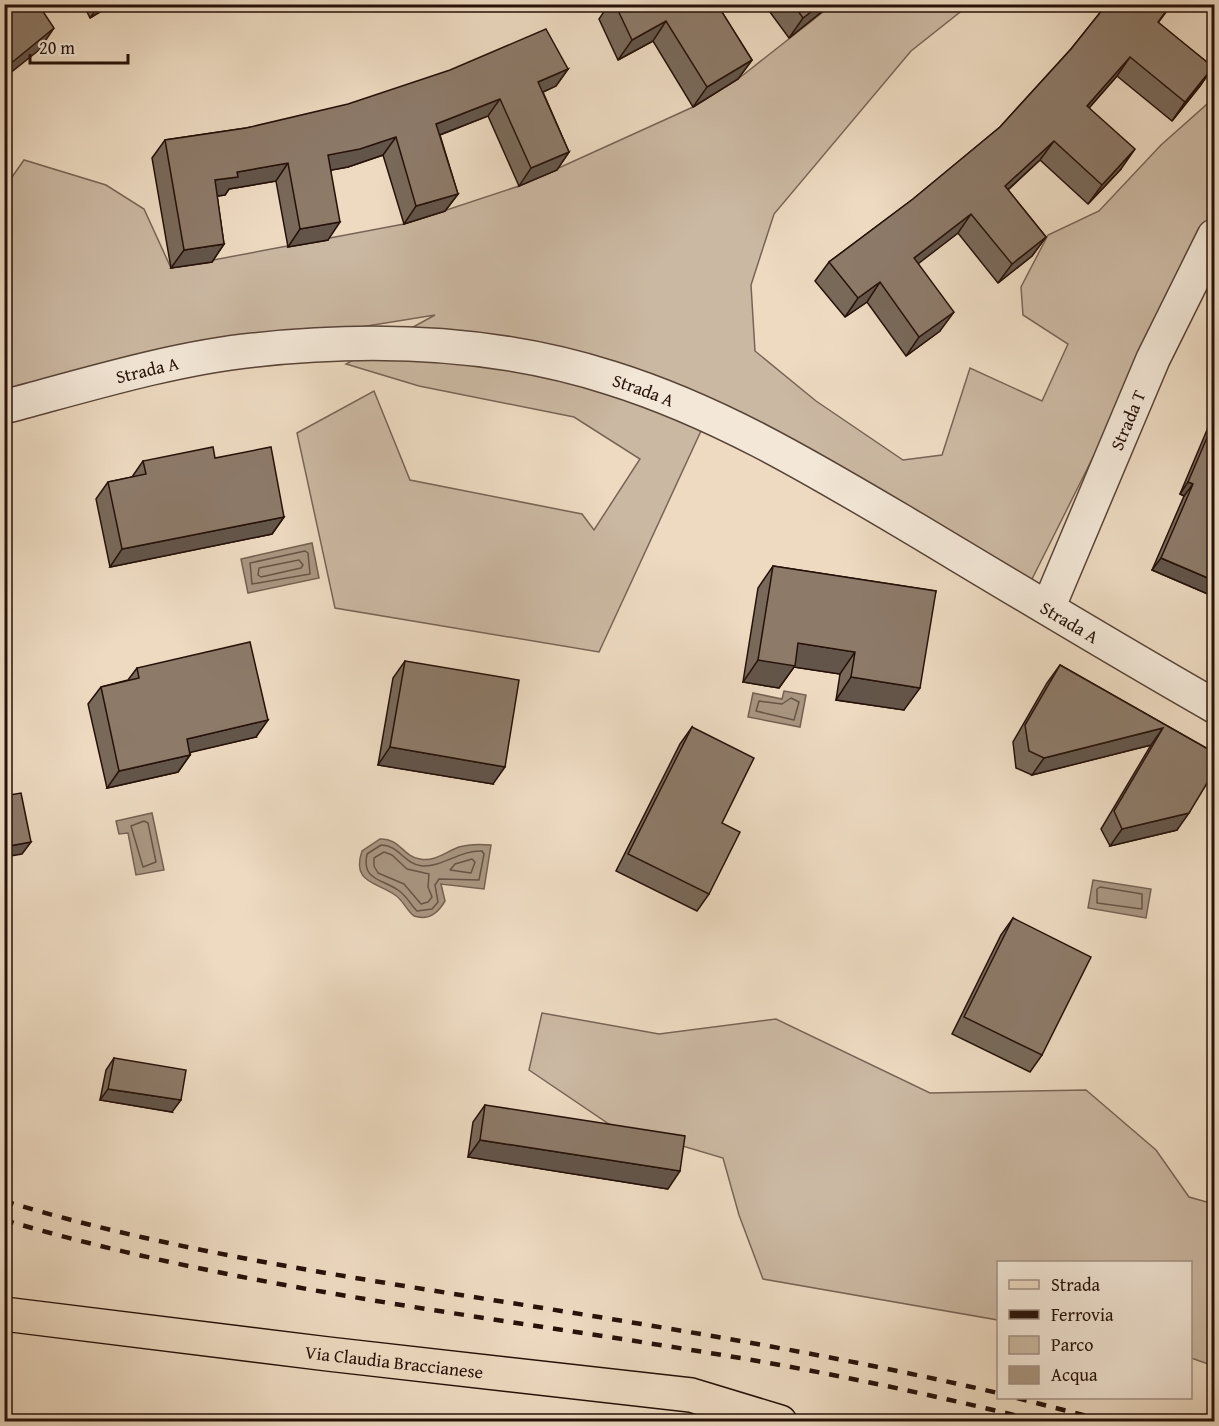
<svg xmlns="http://www.w3.org/2000/svg" width="1219" height="1426" font-family="'Gentium Book Plus',serif">
  <rect width="100%" height="100%" fill="#eddac1"/>
  <filter id="stains"><feTurbulence type="fractalNoise" baseFrequency=".00333" numOctaves="4"/><feColorMatrix values="0 0 0 0 .2 0 0 0 0 .09 0 0 0 0 .02 0 0 0 .5 -.17"/></filter>
  <radialGradient id="worn" r=".72"><stop offset=".6" stop-color="#630" stop-opacity="0"/><stop offset="1" stop-color="#630" stop-opacity=".3"/></radialGradient>
  <g fill="#cbb8a2" stroke="#786456" stroke-width="1.5">
    <path d="M 832,5 L 969,5 L 911,51 L 774,214 L 751,285 L 755,351 L 816,401 L 903,460 L 942,455 L 970,368 L 1042,401 L 1068,344 L 1023,315 L 1021,287 L 1048,235 L 1099,211 L 1161,145 L 1214,98 L 1214,216 L 1031,581 L 713,405 L 599,652 L 335,608 L 297,433 L 374,391 L 410,480 L 582,514 L 594,530 L 640,459 L 574,417 L 419,386 L 346,364 L 435,315 L 94,370 L 5,398 L 5,187 L 24,160 L 106,185 L 144,209 L 171,268 L 404,224 L 519,186 L 693,107 L 738,79 Z"/>
    <path d="M 542,1013 L 659,1034 L 776,1019 L 930,1093 L 1086,1090 L 1156,1150 L 1189,1197 L 1214,1204 L 1214,1366 L 1191,1358 L 1190,1262 L 998,1262 L 998,1320 L 763,1279 L 739,1215 L 723,1158 L 609,1124 L 529,1070 Z"/>
  </g>
  <g fill="#a99682" stroke="#756152" stroke-width="1.5">
    <path d="M 312,543 L 319,578 L 248,593 L 241,559 Z"/>
    <path d="M 784,691 L 806,695 L 800,727 L 748,717 L 753,693 L 782,699 Z"/>
    <path d="M 152,813 L 164,870 L 136,875 L 128,833 L 119,834 L 116,821 Z"/>
    <path d="M 380,839 C 400,838 403,857 420,859 C 435,862 445,852 459,847 C 469,844 481,844 491,845 L 484,889 L 441,884 L 445,901 C 438,913 429,921 414,916 C 406,910 404,901 395,895 C 377,882 351,883 362,851 Z"/>
    <path d="M 1093,880 L 1151,889 L 1146,918 L 1088,908 Z"/>
  </g>
  <g fill="none" stroke-linecap="round" stroke-linejoin="round">
    <g stroke="#685446" stroke-width="1.5">
      <path d="M 305,551 L 308,553 L 310,574 L 252,584 L 250,563 Z"/>
      <path d="M 299,560 L 303,565 L 301,568 L 261,577 L 258,575 L 259,568 Z"/>
      <path d="M 791,698 L 799,702 L 794,720 L 756,711 L 759,701 L 782,704 Z"/>
      <path d="M 144,821 L 148,823 L 156,862 L 143,867 L 131,826 Z"/>
      <path d="M 381,845 C 399,845 404,864 422,866 C 443,867 460,850 482,851 L 484,854 L 479,880 L 439,879 L 435,885 L 438,902 L 432,909 L 417,911 C 410,904 407,896 398,890 C 382,879 361,880 367,854 Z"/>
      <path d="M 384,852 L 392,855 L 407,869 L 429,874 L 428,887 L 432,897 L 428,902 L 421,904 L 404,884 L 378,873 L 374,866 L 374,858 Z"/>
      <path d="M 472,859 L 475,862 L 471,873 L 450,870 L 455,864 Z"/>
      <path d="M 1100,887 L 1142,894 L 1142,909 L 1097,903 L 1097,889 Z"/>
    </g>
    <defs>
      <g id="minor">
        <path id="s1" d="M 4,407 C 83,386 174,358 254,350 C 372,337 496,341 611,378 C 720,412 817,471 915,529 C 1015,589 1114,649 1214,706"/>
        <path id="s2" d="M 1048,608 L 1153,359 L 1214,236"/>
      </g>
      <g id="major">
        <path id="s3" d="M 4,1314 L 328,1354 L 691,1395 L 780,1422"/>
      </g>
    </defs>
    <use href="#minor" stroke="#584337" stroke-width="36"/>
    <use href="#major" stroke="#261109" stroke-width="36"/>
    <use href="#minor" stroke="#f3e7d7" stroke-width="33"/>
    <use href="#major" stroke="#eddac1" stroke-width="33"/>
    <g stroke="#261109" stroke-width="4.5" stroke-dasharray="10 10" stroke-linecap="butt">
      <path d="M 4,1201 C 149,1245 299,1269 448,1293 C 632,1322 817,1351 998,1393"/>
      <path d="M 4,1220 C 246,1291 499,1317 746,1359 C 846,1376 945,1398 1043,1422"/>
      <path d="M 1017,1398 L 1110,1422"/>
    </g>
  </g>
  <g fill="#79695a" stroke="#261109" stroke-width="1.5">
    <path d="M 83,4 L 113,4 L 90,18 Z"/>
    <path d="M 609,4 L 720,4 L 718,6 L 752,60 L 738,79 L 693,107 L 653,41 L 618,60 L 599,19 Z"/>
    <path d="M 764,4 L 829,4 L 824,10 L 789,38 Z"/>
    <path d="M 1107,4 L 1172,4 L 1158,23 L 1213,67 L 1200,86 L 1172,121 L 1117,76 L 1089,108 L 1121,169 L 1088,204 L 1040,160 L 1008,190 L 1046,237 L 1032,256 L 998,283 L 958,233 L 918,263 L 940,331 L 906,356 L 867,302 L 845,317 L 815,281 L 829,262 L 913,199 L 1000,127 L 1071,49 Z"/>
    <path d="M 568,69 L 556,86 L 543,92 L 569,152 L 557,170 L 519,186 L 488,116 L 440,135 L 458,194 L 445,211 L 404,224 L 383,155 L 348,167 L 331,170 L 328,240 L 288,247 L 276,181 L 229,189 L 225,195 L 217,196 L 224,244 L 212,262 L 171,268 L 152,158 L 165,140 L 246,128 Z"/>
    <path d="M 1215,411 L 1215,597 L 1152,570 L 1184,496 L 1180,494 Z"/>
    <path d="M 215,458 L 284,517 L 272,534 L 110,567 L 96,499 L 108,482 L 132,477 L 143,461 Z"/>
    <path d="M 773,566 L 936,591 L 904,710 L 836,700 L 840,674 L 794,667 L 779,688 L 743,682 L 758,588 Z"/>
    <path d="M 405,661 L 493,784 L 378,765 L 393,678 Z"/>
    <path d="M 1060,665 L 1215,753 L 1177,830 L 1110,846 L 1101,829 L 1151,745 L 1032,775 L 1016,768 L 1013,742 L 1047,683 Z"/>
    <path d="M 137,668 L 256,737 L 190,752 L 190,755 L 178,772 L 107,788 L 88,704 L 101,687 L 128,680 Z"/>
    <path d="M 692,727 L 709,894 L 697,911 L 616,871 L 680,744 Z"/>
    <path d="M 1013,918 L 1042,1055 L 1030,1072 L 952,1034 L 1001,935 Z"/>
    <path d="M 114,1058 L 172,1112 L 100,1100 L 106,1070 Z"/>
    <path d="M 485,1105 L 668,1189 L 468,1157 L 473,1122 Z"/>
  </g>
  <g fill="#63554a" stroke="#261109" stroke-width="1.5">
    <path d="M 100,4 L 113,4 L 90,18 Z"/>
    <path d="M 821,4 L 829,4 L 824,10 L 789,38 L 803,18 Z"/>
    <path d="M 666,21 L 653,41 L 618,60 L 632,40 Z"/>
    <path d="M 54,28 L 39,50 L 4,78 L 4,69 L 6,66 Z"/>
    <path d="M 1130,57 L 1117,76 L 1074,125 L 1087,106 Z"/>
    <path d="M 752,60 L 738,79 L 693,107 L 707,87 Z"/>
    <path d="M 1213,67 L 1200,86 L 1172,121 L 1185,102 Z"/>
    <path d="M 568,69 L 556,86 L 526,100 L 538,82 Z"/>
    <path d="M 500,99 L 488,116 L 424,141 L 436,124 Z"/>
    <path d="M 396,137 L 383,155 L 348,167 L 316,173 L 328,155 Z"/>
    <path d="M 1054,141 L 1040,160 L 991,205 L 1005,186 Z"/>
    <path d="M 1135,149 L 1121,169 L 1088,204 L 1102,185 Z"/>
    <path d="M 569,152 L 557,170 L 519,186 L 531,168 Z"/>
    <path d="M 288,163 L 276,181 L 229,189 L 225,195 L 203,198 L 215,180 L 237,172 Z"/>
    <path d="M 458,194 L 445,211 L 404,224 L 416,206 Z"/>
    <path d="M 971,214 L 958,233 L 901,277 L 914,258 Z"/>
    <path d="M 340,222 L 328,240 L 288,247 L 300,229 Z"/>
    <path d="M 1046,237 L 1032,256 L 998,283 L 1012,264 Z"/>
    <path d="M 224,244 L 212,262 L 171,268 L 184,250 Z"/>
    <path d="M 880,282 L 867,302 L 845,317 L 858,298 Z"/>
    <path d="M 954,312 L 940,331 L 906,356 L 919,337 Z"/>
    <path d="M 1188,482 L 1193,484 L 1184,496 L 1180,494 Z"/>
    <path d="M 284,517 L 272,534 L 110,567 L 122,549 Z"/>
    <path d="M 1161,558 L 1215,581 L 1215,597 L 1152,570 Z"/>
    <path d="M 798,643 L 855,652 L 840,674 L 794,667 L 779,688 L 743,682 L 758,660 Z"/>
    <path d="M 851,677 L 920,688 L 904,710 L 836,700 Z"/>
    <path d="M 268,720 L 256,737 L 175,756 L 187,739 Z"/>
    <path d="M 1163,728 L 1151,745 L 1032,775 L 1044,758 Z"/>
    <path d="M 390,747 L 505,767 L 493,784 L 378,765 Z"/>
    <path d="M 190,755 L 178,772 L 107,788 L 119,771 Z"/>
    <path d="M 1189,813 L 1177,830 L 1110,846 L 1122,829 Z"/>
    <path d="M 31,842 L 22,854 L 4,857 L 4,847 Z"/>
    <path d="M 108,1089 L 181,1100 L 172,1112 L 100,1100 Z"/>
    <path d="M 480,1140 L 680,1171 L 668,1189 L 468,1157 Z"/>
  </g>
  <g fill="#8d7a69" stroke="#261109" stroke-width="1.5">
    <path d="M 38,4 L 54,28 L 4,69 L 4,5 Z"/>
    <path d="M 615,4 L 717,4 L 752,60 L 707,87 L 666,21 L 632,40 Z"/>
    <path d="M 793,4 L 821,4 L 803,18 Z"/>
    <path d="M 1107,4 L 1171,4 L 1158,22 L 1213,67 L 1185,102 L 1130,57 L 1087,106 L 1135,149 L 1102,185 L 1054,141 L 1005,186 L 1046,237 L 1012,264 L 971,214 L 914,258 L 954,312 L 919,337 L 880,282 L 858,298 L 829,262 L 913,199 L 1000,127 L 1071,49 Z"/>
    <path d="M 546,29 L 568,69 L 538,82 L 569,152 L 531,168 L 500,99 L 436,124 L 458,194 L 416,206 L 396,137 L 360,149 L 328,155 L 340,222 L 300,229 L 288,163 L 237,172 L 238,177 L 215,180 L 224,244 L 184,250 L 165,140 L 246,128 L 348,104 L 450,70 Z"/>
    <path d="M 1215,419 L 1215,581 L 1161,558 L 1193,484 L 1188,482 Z"/>
    <path d="M 213,447 L 215,458 L 271,447 L 284,517 L 122,549 L 108,482 L 146,474 L 143,461 Z"/>
    <path d="M 773,566 L 936,591 L 920,688 L 851,677 L 855,652 L 798,643 L 795,666 L 758,660 Z"/>
    <path d="M 250,642 L 268,720 L 187,739 L 190,755 L 119,771 L 101,687 L 139,678 L 137,668 Z"/>
    <path d="M 405,661 L 519,680 L 505,767 L 390,747 Z"/>
    <path d="M 1060,665 L 1215,753 L 1215,770 L 1189,813 L 1122,829 L 1114,811 L 1163,728 L 1044,758 L 1029,751 L 1025,725 Z"/>
    <path d="M 692,727 L 754,758 L 722,823 L 740,832 L 709,894 L 628,854 Z"/>
    <path d="M 21,793 L 31,842 L 4,847 L 4,796 Z"/>
    <path d="M 1013,918 L 1091,957 L 1042,1055 L 964,1017 Z"/>
    <path d="M 114,1058 L 186,1070 L 181,1100 L 108,1089 Z"/>
    <path d="M 485,1105 L 685,1136 L 680,1171 L 480,1140 Z"/>
  </g>
  <g text-anchor="middle" dominant-baseline="central" stroke-width="6" stroke-linejoin="round" paint-order="stroke">
    <g font-size="18" fill="#261109" stroke="#f3e7d7">
      <text stroke="none"><textPath href="#s1" startOffset="148">Strada A</textPath></text>
      <text stroke="none"><textPath href="#s1" startOffset="652">Strada A</textPath></text>
      <text stroke="none"><textPath href="#s2" startOffset="204">Strada T</textPath></text>
      <text stroke="none"><textPath href="#s1" startOffset="1138">Strada A</textPath></text>
      <text stroke="none"><textPath href="#s3" startOffset="393">Via Claudia Braccianese</textPath></text>
    </g>
  </g>
  <rect width="1219" height="1426" fill="none" stroke="#eddac1" stroke-width="24"/>
  <rect x="6" y="6" width="1207" height="1414" fill="none" stroke="#261109" stroke-width="3"/>
  <rect x="12" y="12" width="1195" height="1402" fill="none" stroke="#261109" stroke-width="1.5"/>
  <rect x="997" y="1261" width="195" height="138" fill="#f3e7d7" stroke="#a19185" stroke-width="1.5"/>
  <rect x="1009" y="1280" width="30" height="9" fill="#eddac1" stroke="#a19185" stroke-width="1.5"/>
  <text x="1051" y="1291" font-size="18" fill="#261109">Strada</text>
  <rect x="1009" y="1310" width="30" height="9" fill="#261109" stroke="#a19185" stroke-width="1.5"/>
  <text x="1051" y="1321" font-size="18" fill="#261109">Ferrovia</text>
  <rect x="1009" y="1336" width="30" height="18" fill="#cbb8a2" stroke="#a19185" stroke-width="1.5"/>
  <text x="1051" y="1351" font-size="18" fill="#261109">Parco</text>
  <rect x="1009" y="1366" width="30" height="18" fill="#a99682" stroke="#a19185" stroke-width="1.5"/>
  <text x="1051" y="1381" font-size="18" fill="#261109">Acqua</text>
  <path d="M30 54v9h98v-9" fill="none" stroke="#261109" stroke-width="3"/>
  <text x="39" y="54" font-size="18" fill="#261109" stroke="#f3e7d7" stroke-width="4.5" paint-order="stroke">20 m</text>
  <rect width="100%" height="100%" filter="url(#stains)"/>
  <rect width="100%" height="100%" fill="url(#worn)"/>
</svg>
